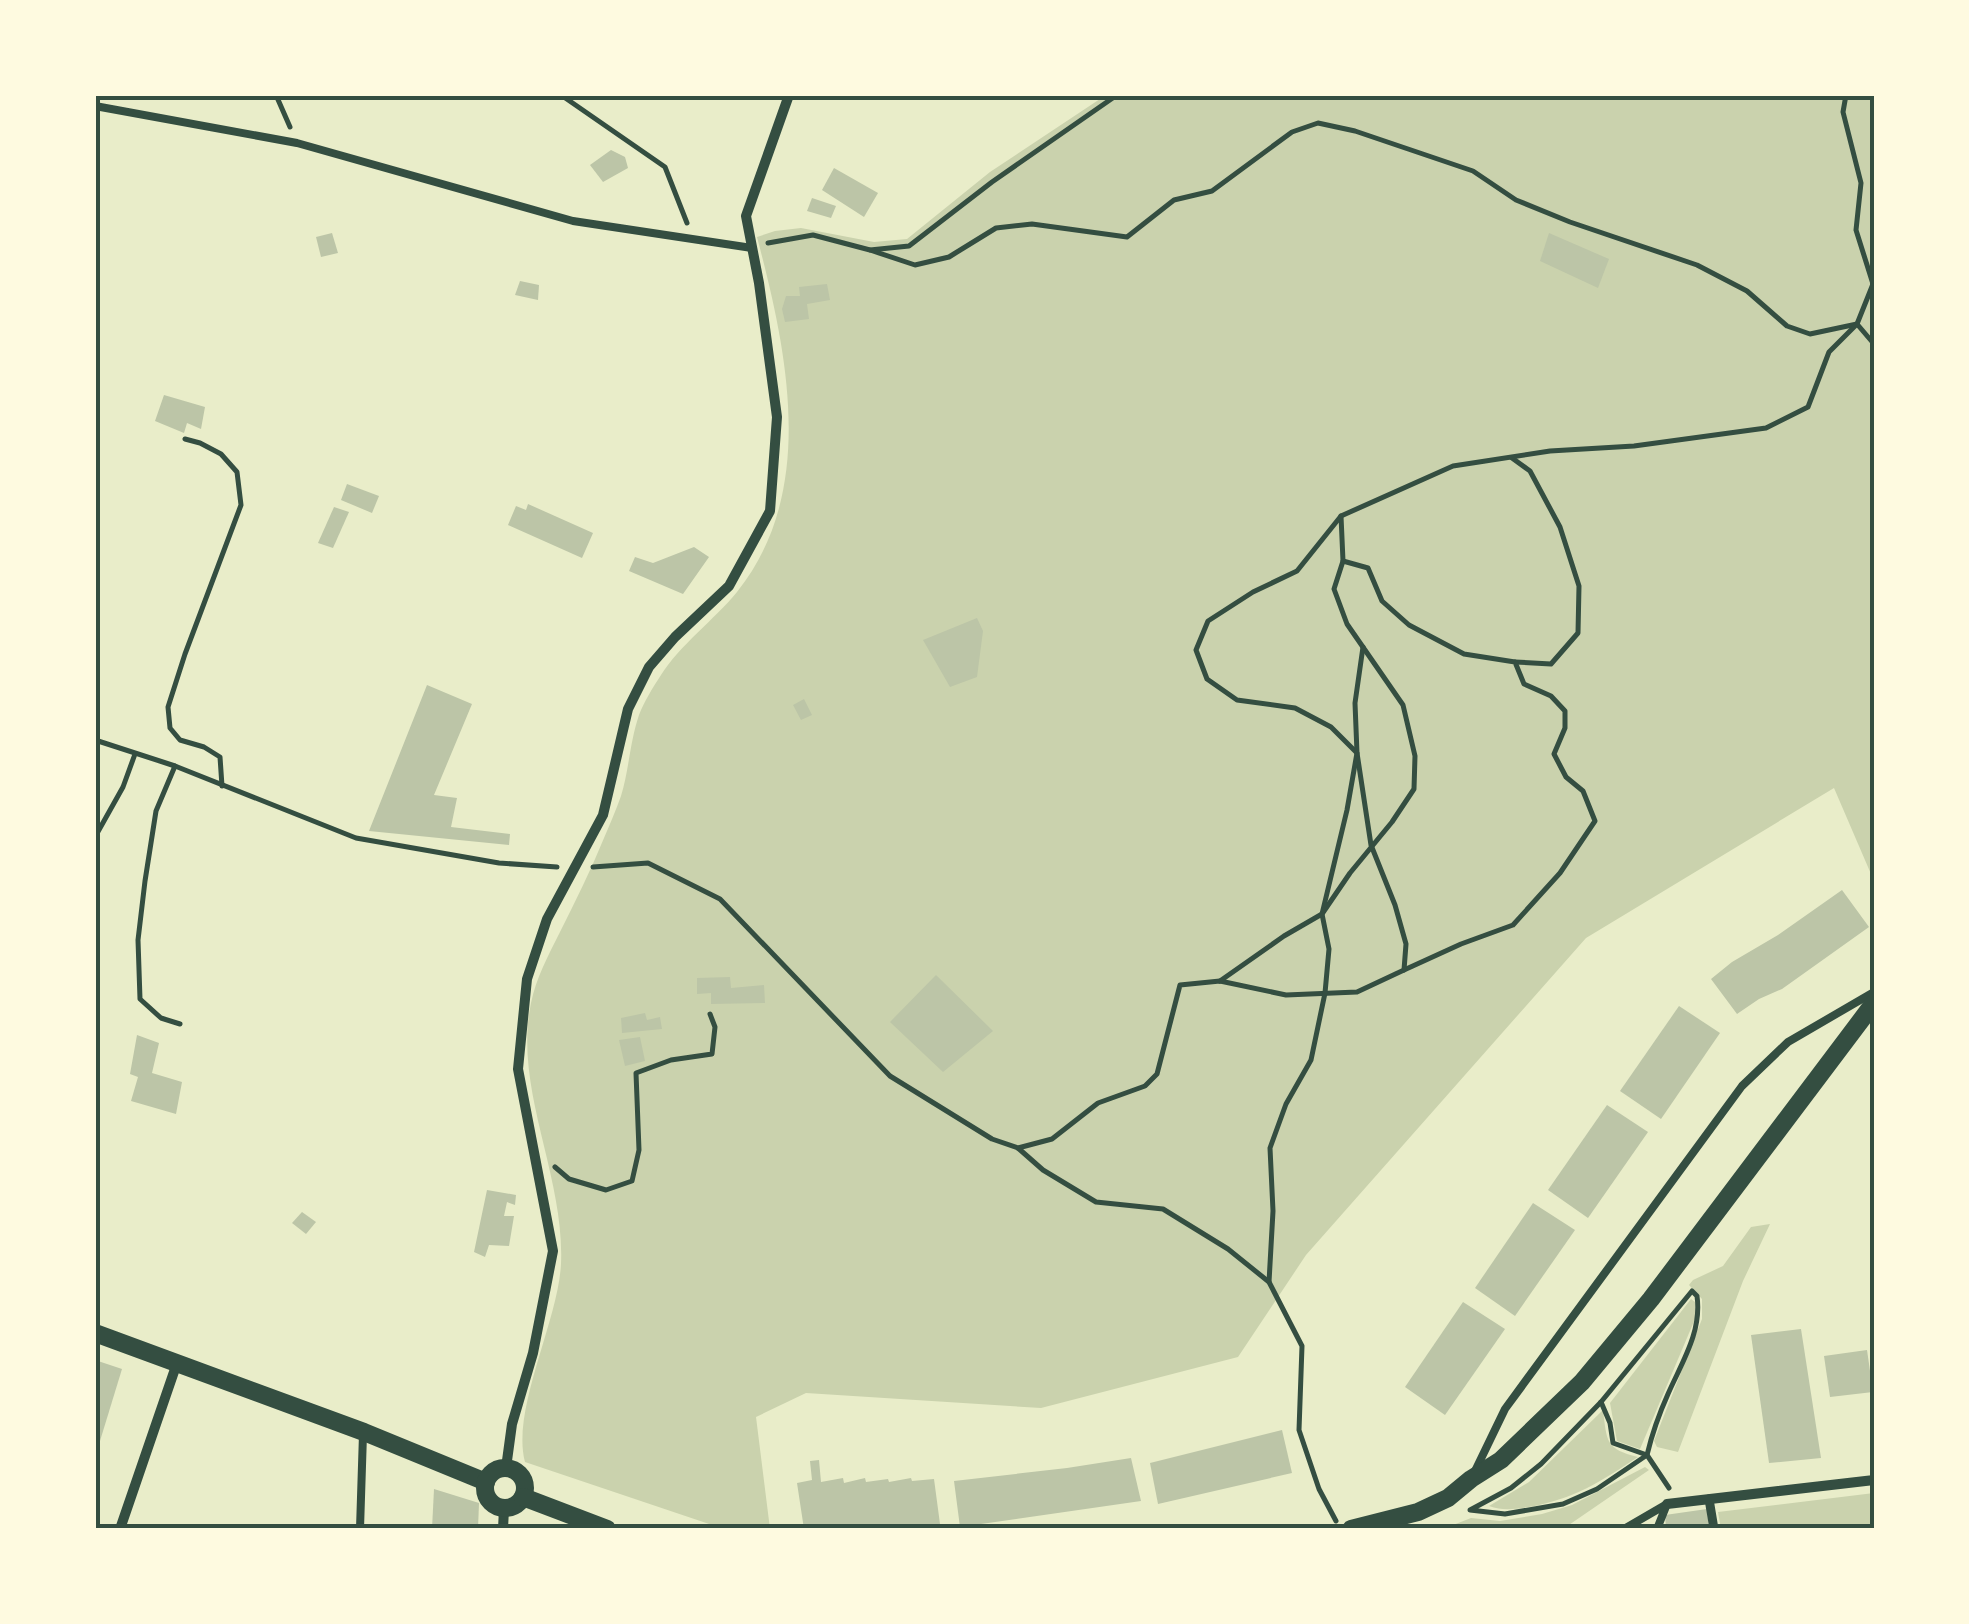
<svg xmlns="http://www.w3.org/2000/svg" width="1969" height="1624" font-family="'Asap Condensed',sans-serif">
  <rect width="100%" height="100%" fill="#e9edc9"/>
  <g fill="#cad2ad">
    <path d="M 1106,95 L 1874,95 L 1874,881 L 1834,788 L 1586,938 L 1306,1255 L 1238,1357 L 1041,1408 L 806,1393 L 756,1417 L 770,1529 L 724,1529 L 525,1462 C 511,1410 558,1322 561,1264 C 565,1175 513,1089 531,1003 C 536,978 548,956 559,934 C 575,902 591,870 604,838 C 610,824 616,810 621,796 C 629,770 630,741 639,715 C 644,702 653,687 661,675 C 680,645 714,620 737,592 C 818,491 787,351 757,237 L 775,231 L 801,228 L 874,242 L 907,239 L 990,172 Z"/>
    <path d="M 1770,1224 L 1743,1281 L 1678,1452 L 1657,1447 L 1654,1441 L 1702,1319 L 1702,1299 L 1689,1285 L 1693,1280 L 1723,1266 L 1751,1227 Z"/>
    <path d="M 1691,1299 L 1695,1302 L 1695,1319 L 1640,1449 L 1617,1441 L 1610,1403 Z"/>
    <path d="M 1603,1410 C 1607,1441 1605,1449 1638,1457 C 1600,1482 1574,1499 1529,1507 C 1514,1509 1503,1511 1489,1506 L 1529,1482 Z"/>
    <path d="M 1645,1467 L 1649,1470 L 1563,1529 L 1443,1529 L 1471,1518 L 1500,1521 L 1542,1514 L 1572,1505 Z"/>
    <path d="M 1874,1493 L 1874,1529 L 1721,1529 L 1718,1512 Z"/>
  </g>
  <g fill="#bcc5a7">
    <path d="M 611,150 L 625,157 L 628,168 L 603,182 L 590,165 Z"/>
    <path d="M 834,168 L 878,193 L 864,217 L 822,190 Z"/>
    <path d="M 812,198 L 836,206 L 831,218 L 807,211 Z"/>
    <path d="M 332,233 L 338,253 L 321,257 L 316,237 Z"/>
    <path d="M 1549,233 L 1609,259 L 1598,288 L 1540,261 Z"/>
    <path d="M 520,281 L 539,285 L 538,300 L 515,295 Z"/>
    <path d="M 827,284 L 830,300 L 807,304 L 809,319 L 785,322 L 782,309 L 786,296 L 800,296 L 799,287 Z"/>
    <path d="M 164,395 L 205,407 L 201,429 L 187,423 L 184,433 L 155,421 Z"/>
    <path d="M 347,484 L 379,496 L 372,513 L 341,500 Z"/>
    <path d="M 528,504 L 593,533 L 582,558 L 508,525 L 516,506 L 526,510 Z"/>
    <path d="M 334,507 L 349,512 L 333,548 L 318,543 Z"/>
    <path d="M 694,547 L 709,557 L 683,594 L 629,571 L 635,557 L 653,563 Z"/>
    <path d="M 977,618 L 983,631 L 977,677 L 950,687 L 923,640 Z"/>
    <path d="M 427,685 L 472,704 L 434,795 L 457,798 L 451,827 L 510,834 L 509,845 L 369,831 Z"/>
    <path d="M 804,699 L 812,715 L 801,720 L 793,705 Z"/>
    <path d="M 1842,890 L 1869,927 L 1782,989 L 1759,999 L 1737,1014 L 1711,979 L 1732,962 L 1778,935 Z"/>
    <path d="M 936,975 L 993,1031 L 943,1072 L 890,1022 Z"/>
    <path d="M 730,977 L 731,988 L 764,985 L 765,1003 L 711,1004 L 711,993 L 697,994 L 697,978 Z"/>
    <path d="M 1679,1006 L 1720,1033 L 1661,1119 L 1620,1091 Z"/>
    <path d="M 645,1013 L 647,1020 L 660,1017 L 662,1029 L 622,1033 L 621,1018 Z"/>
    <path d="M 137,1035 L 159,1043 L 152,1073 L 182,1082 L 176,1114 L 131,1101 L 138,1077 L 130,1074 Z"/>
    <path d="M 640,1037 L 645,1061 L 625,1066 L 619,1040 Z"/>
    <path d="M 1607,1105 L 1648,1132 L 1588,1218 L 1548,1190 Z"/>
    <path d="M 487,1190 L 516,1195 L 515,1205 L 507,1202 L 504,1216 L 514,1216 L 509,1246 L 489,1245 L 485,1257 L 474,1252 Z"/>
    <path d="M 1533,1203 L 1575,1230 L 1515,1316 L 1475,1288 Z"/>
    <path d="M 302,1212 L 316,1222 L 306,1234 L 292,1223 Z"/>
    <path d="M 1463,1302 L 1505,1329 L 1445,1415 L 1405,1387 Z"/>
    <path d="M 1801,1329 L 1821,1458 L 1769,1463 L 1751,1335 Z"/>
    <path d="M 1867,1350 L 1873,1392 L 1830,1397 L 1824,1356 Z"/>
    <path d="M 95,1360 L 122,1369 L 96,1454 L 95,1454 Z"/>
    <path d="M 1282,1430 L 1292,1473 L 1158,1504 L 1150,1463 Z"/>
    <path d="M 1131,1458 L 1141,1501 L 960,1527 L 954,1481 L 1067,1468 Z"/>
    <path d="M 819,1460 L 821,1482 L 843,1478 L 844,1483 L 865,1478 L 866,1482 L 888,1479 L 889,1482 L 911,1478 L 912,1481 L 934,1479 L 940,1524 L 919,1528 L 918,1524 L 897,1528 L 896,1524 L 874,1527 L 873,1524 L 851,1528 L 851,1524 L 804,1529 L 797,1483 L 812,1480 L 810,1461 Z"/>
    <path d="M 434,1489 L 479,1503 L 478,1529 L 432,1529 Z"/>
    <path d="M 1707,1509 L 1709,1529 L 1666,1529 L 1665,1515 Z"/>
  </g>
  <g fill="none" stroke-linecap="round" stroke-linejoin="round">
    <g stroke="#344e41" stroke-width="5">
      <path d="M 276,95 L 290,127"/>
      <path d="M 561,95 L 665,167 L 687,223"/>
      <path d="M 1846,95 L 1843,112 L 1861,183 L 1856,230 L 1873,284 L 1874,282"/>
      <path d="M 768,243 L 813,235 L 870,250 L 909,246 L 992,182 L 1117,95"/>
      <path d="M 870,250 L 915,265 L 949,257 L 996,228 L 1032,224 L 1127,237 L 1174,200 L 1212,191 L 1292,132 L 1318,123 L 1355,131 L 1473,171 L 1516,200 L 1570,222 L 1697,265 L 1747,291 L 1787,326 L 1810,334 L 1857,324 L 1874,344"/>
      <path d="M 185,439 L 200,443 L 221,454 L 237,472 L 241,505 L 185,654 L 168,707 L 170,728 L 180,740 L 204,747 L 220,757 L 222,786"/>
      <path d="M 1512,458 L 1530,471 L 1560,527 L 1579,586 L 1578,633 L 1551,664 L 1515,662"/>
      <path d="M 1341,516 L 1343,561"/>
      <path d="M 95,740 L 175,766 L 356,838 L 499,863 L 557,867"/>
      <path d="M 175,766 L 156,811 L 145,881 L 138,940 L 140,999 L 161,1018 L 180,1024"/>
      <path d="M 95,837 L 123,787 L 135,754"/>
      <path d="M 593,867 L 648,863 L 720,899 L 890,1076 L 992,1139 L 1018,1148 L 1043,1170 L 1096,1202 L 1163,1209 L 1228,1249 L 1269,1282 L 1302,1346 L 1299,1430 L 1319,1489 L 1336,1521"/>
      <path d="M 1220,981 L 1284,936 L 1322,914 L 1350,873 L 1392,822 L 1414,789 L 1415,756 L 1403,705 L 1347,624 L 1334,589 L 1343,561 L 1368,568 L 1382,601 L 1409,625 L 1464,654 L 1515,662 L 1524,684 L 1551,696 L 1565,711 L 1565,728 L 1554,754 L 1566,777 L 1583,791 L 1595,821 L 1560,873 L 1513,925 L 1461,944 L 1404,970"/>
      <path d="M 1018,1148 L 1052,1139 L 1098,1103 L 1145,1086 L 1157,1074 L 1180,985 L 1220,981 L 1286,995 L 1357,992 L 1404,970 L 1406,944 L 1395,905 L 1371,845 L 1357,753 L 1331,727 L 1295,708 L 1237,700 L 1207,679 L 1196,650 L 1208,621 L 1253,592 L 1297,571 L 1341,516 L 1453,466 L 1550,451 L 1634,446 L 1766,428 L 1808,407 L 1829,352 L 1857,324 L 1873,284"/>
      <path d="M 555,1167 L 569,1179 L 606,1190 L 632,1181 L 639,1150 L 636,1073 L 671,1060 L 712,1054 L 715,1027 L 710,1014"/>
      <path d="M 1269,1282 L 1273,1211 L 1270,1148 L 1286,1104 L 1311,1060 L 1325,993 L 1329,949 L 1322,914 L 1347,810 L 1357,753 L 1355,703 L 1363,647"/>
      <path d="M 1692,1291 L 1697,1296 C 1702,1332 1682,1362 1668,1394 C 1659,1414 1652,1434 1647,1455 L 1597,1489 L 1563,1504 L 1505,1514 L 1470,1510 L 1511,1488 L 1541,1464 L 1601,1402 Z"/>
      <path d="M 1601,1402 L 1610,1423 L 1613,1443 L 1647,1455 L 1669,1488"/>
    </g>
    <g stroke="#344e41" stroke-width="8">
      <path d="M 95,106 L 297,143 L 573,221 L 752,248"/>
      <path d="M 1476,1469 L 1505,1409 L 1742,1086 L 1788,1042 L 1874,992"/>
      <path d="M 360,1529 L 363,1434"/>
      <path d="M 1624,1529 L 1667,1504 L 1657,1529"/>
    </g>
    <path stroke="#344e41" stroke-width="9" d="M 1709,1499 L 1714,1529"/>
    <g stroke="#344e41" stroke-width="10">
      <path d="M 506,1468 L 512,1424 L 533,1353 L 553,1251 L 518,1069 L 527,979 L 547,919 L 603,815 L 628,709 L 649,667 L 675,637 L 729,586 L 770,511 L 777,417 L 759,283 L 746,216 L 789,95"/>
      <path d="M 1667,1504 L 1874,1480"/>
      <path d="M 120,1529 L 177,1363"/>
      <path d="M 503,1529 L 504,1509"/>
    </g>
    <g stroke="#344e41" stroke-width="18">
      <path d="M 95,1333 L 364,1432 L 486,1482"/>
      <circle cx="505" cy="1488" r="20"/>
      <path d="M 523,1497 L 607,1529"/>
      <path d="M 1351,1529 L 1418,1512 L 1448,1498 L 1471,1479 L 1501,1460 L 1582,1382 L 1651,1299 L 1874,1003"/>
    </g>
  </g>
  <rect width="1969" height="1624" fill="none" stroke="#fefae0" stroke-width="195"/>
  <rect x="98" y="98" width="1774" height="1428" fill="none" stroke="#344e41" stroke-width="4"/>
</svg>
